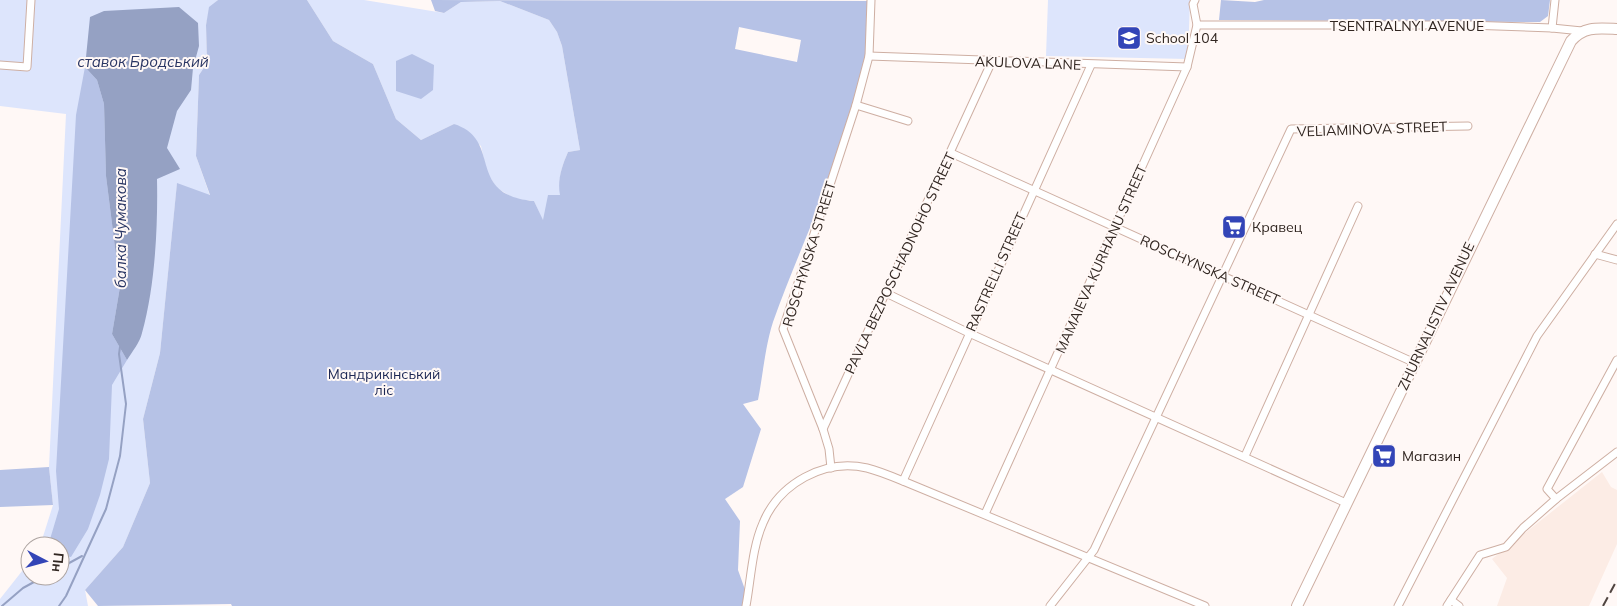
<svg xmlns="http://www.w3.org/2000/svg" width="1617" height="606" font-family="Mulish,sans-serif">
  <rect width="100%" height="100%" fill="#fff8f6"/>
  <path fill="#fcece5" d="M 1602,472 L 1611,487 L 1617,490 L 1617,544 L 1589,606 L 1497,606 L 1507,578 L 1492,559 Z"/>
  <g fill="#dde5fc">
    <path d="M 0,0 L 218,0 L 210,7 L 206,25 L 207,63 L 199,75 L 196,156 L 210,196 L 177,184 L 160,353 L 143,419 L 150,483 L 123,547 L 85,590 L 88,606 L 0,606 L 0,599 L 30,561 L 30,576 L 60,576 L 60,546 L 40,546 L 53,505 L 49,467 L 66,114 L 0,106 Z"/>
    <path d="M 307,0 L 364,0 L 444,13 L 461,2 L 500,1 L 549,20 L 557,32 L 562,46 L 580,150 L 568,152 C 562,166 557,180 561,195 L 543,221 L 534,201 L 515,199 L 497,188 L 487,173 L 481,146 L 454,124 L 421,140 L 396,119 L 373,64 L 333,41 Z"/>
    <path d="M 1048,0 L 1190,0 L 1188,59 L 1046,56 Z"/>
  </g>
  <g fill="#b6c2e6" fill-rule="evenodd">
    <path d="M 218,0 L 307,0 L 333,41 L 373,64 L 396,119 L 421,140 L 454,124 C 504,140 464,195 534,201 L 543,220 L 548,195 L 560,195 C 557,180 562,166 568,152 L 580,150 L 562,46 L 557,32 L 549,20 L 500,1 L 461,2 L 444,13 L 435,11 L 431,0 L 871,1 C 869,115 810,217 773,322 C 765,347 763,375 758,400 L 743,404 L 761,429 L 743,487 L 725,499 L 740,521 L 738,570 L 748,598 L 746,606 L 232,606 L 231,604 L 98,606 L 85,590 L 123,547 L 150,483 L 143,419 L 160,353 L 177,183 L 210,195 L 196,156 L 199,75 L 207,63 L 206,25 L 209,7 ZM 739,27 L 801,40 L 797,62 L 735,49 Z"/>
    <path d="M 1221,0 L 1255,2 L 1264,0 L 1550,0 L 1548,16 L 1540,22 L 1219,20 Z"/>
    <path d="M 412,54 L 434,65 L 433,90 L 421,99 L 396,91 L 396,61 Z"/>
    <path d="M 85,67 L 97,80 L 104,104 L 106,176 L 120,287 L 112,334 L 127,360 L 112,385 L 109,459 L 100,495 L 88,529 L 71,557 L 60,555 L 60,546 L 48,546 L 59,509 L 56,471 L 76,115 Z"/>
    <path d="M 49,467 L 53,505 L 0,507 L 0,470 Z"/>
  </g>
  <path fill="#95a1c3" d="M 179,7 L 198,23 L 199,46 L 193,68 L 191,90 L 177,111 L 167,148 L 180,169 L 157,179 C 158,227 155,287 142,333 C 140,342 132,352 127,360 L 112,334 L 120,287 L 106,176 L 104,104 L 97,80 L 85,67 L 90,17 L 104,11 Z"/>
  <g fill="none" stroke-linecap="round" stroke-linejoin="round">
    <g stroke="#95a1c3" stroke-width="2">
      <path d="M 60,568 L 82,556"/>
      <path d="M 2,606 L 23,588 L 45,576"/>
      <path d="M 59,606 L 66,596 L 106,509 L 120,456 L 126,404 L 119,354 L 120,347"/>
    </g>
    <defs>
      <g id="street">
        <path d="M 1197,25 L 1468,25 L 1552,28 L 1582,31"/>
        <path d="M 1552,28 L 1555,0"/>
        <path d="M 869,56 L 1187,67"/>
        <path d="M 0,65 L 27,67 L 31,0"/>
        <path d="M 856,105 L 908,121"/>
        <path d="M 951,153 L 1415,363"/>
        <path d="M 1595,254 L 1617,260"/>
        <path d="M 886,293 L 969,333 L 1346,503"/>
        <path d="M 823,429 L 783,329 L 856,105 L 869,56 L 871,0"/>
        <path d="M 1245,456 L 1358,206"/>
        <path d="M 831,468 L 829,449 L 823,429 L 992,61"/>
        <path d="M 903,481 L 1091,65"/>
        <path d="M 1556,499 L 1617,452"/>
        <path d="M 985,514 L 1187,67 L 1197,25 L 1193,4 L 1195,0"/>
        <path d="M 1451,600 L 1459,606"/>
        <path d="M 746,606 C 751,579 752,548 763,523 C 779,484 824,458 867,468 C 879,471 891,476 903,481 L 1205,606"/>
        <path d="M 1050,606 L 1094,550 L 1291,129 L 1468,126"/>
        <path d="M 1398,606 L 1537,336 L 1617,224"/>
        <path d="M 1447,606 L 1480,555 L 1506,547 L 1523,528 L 1556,499 L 1547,489 L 1617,360"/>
      </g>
      <path id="secondary" d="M 1297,606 L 1571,41 C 1584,26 1598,28 1617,29"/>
    </defs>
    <use href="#street" stroke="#ceafa3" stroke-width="9"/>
    <use href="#secondary" stroke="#ceafa3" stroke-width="12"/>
    <use href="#street" stroke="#fff" stroke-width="7"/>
    <use href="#secondary" stroke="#fff" stroke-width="10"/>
    <path stroke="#504541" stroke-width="2" stroke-dasharray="10 5" stroke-linecap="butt" d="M 1603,606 L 1617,580"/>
  </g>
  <defs>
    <symbol id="school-square" viewBox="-11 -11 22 22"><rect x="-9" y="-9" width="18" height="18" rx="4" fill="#3345b7" stroke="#fff8f6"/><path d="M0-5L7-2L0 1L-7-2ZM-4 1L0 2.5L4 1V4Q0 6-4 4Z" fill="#fff"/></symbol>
    <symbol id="supermarket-square" viewBox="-11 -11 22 22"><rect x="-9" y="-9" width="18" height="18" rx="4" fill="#3345b7" stroke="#fff8f6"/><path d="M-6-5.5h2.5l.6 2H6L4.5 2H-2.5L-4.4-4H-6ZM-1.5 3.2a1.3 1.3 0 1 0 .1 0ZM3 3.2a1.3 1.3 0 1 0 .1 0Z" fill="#fff"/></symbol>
  </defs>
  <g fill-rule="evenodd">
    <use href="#school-square" x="1115" y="24" width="28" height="28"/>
    <use href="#supermarket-square" x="1220" y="213" width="28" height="28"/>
    <use href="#supermarket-square" x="1370" y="442" width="28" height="28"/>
  </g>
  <g text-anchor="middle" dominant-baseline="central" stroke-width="4" stroke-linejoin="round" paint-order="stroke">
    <g font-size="14" fill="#312621" stroke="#fff8f6">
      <text x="1407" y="26">TSENTRALNYI AVENUE</text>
      <text transform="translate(1028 63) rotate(2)">AKULOVA LANE</text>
      <text transform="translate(1372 129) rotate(-2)">VELIAMINOVA STREET</text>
      <text transform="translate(809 254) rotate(-73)">ROSCHYNSKA STREET</text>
      <text transform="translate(1101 259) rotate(-66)">MAMAIEVA KURHANU STREET</text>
      <text transform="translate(900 263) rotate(-65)">PAVLA BEZPOSCHADNOHO STREET</text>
      <text transform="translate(1210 270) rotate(24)">ROSCHYNSKA STREET</text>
      <text transform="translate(996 272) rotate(-66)">RASTRELLI STREET</text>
      <text transform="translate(1436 316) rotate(-65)">ZHURNALISTIV AVENUE</text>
    </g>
    <g font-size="14" fill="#312621" stroke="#fff8f6" text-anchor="start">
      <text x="1146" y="38">School 104</text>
      <text x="1252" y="227">Кравец</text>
      <text x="1402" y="456">Магазин</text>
    </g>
    <g font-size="14" fill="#1d2754" stroke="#fff8f6">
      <text x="384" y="374">Мандрикінський<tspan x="384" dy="16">ліс</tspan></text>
    </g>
    <g font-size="15" font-style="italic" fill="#2a3664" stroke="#fff8f6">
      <text x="143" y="61">ставок Бродський</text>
      <text transform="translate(120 228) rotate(-90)">балка Чумакова</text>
    </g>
  </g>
  <g transform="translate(45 561) rotate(96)"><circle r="24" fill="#fff8f6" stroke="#ada4a1"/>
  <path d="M0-4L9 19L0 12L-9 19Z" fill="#3345b7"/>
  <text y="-8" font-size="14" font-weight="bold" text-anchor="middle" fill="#312621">Пн</text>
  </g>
</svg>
